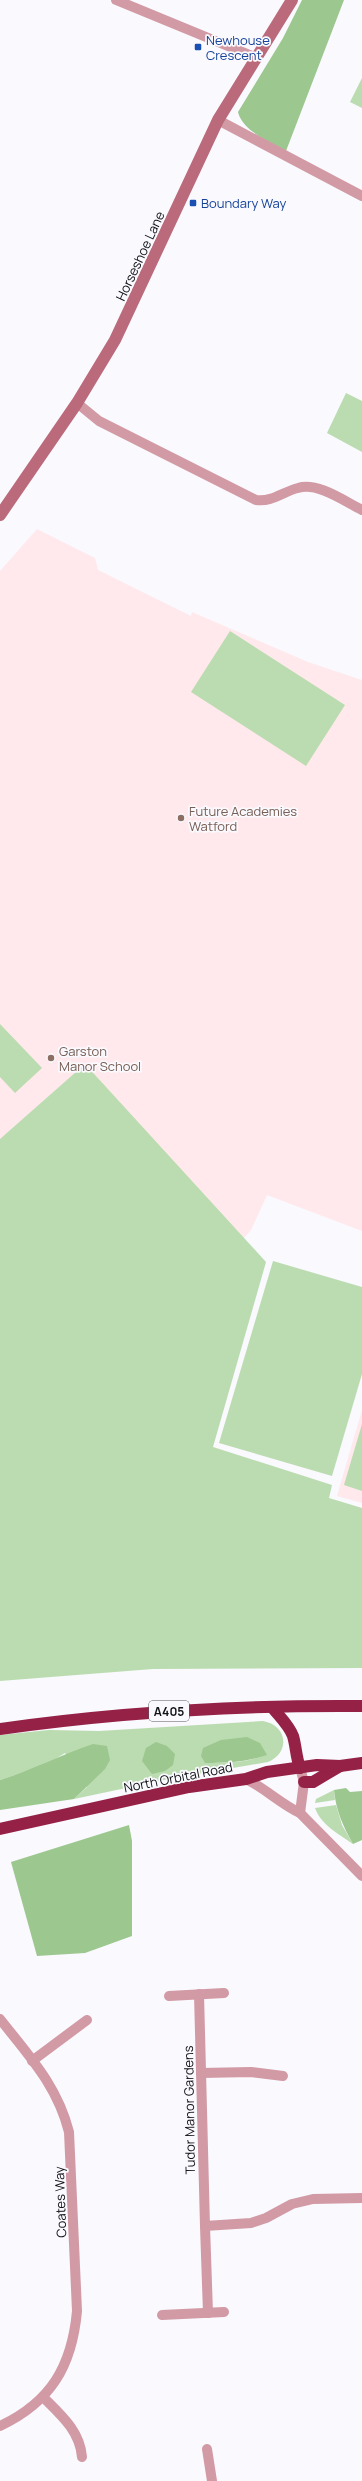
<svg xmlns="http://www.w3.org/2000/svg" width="362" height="2481" font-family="Manrope,sans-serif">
  <rect width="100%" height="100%" fill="#f9f9fe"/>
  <g fill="#ffe9ec">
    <path d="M 37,529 L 95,558 L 98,570 L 191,616 L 192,612 L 308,662 L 362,680 L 362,1231 L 267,1195 L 251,1230 L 228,1256 L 0,1161 L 0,571 Z"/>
    <path d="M 362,1410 L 362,1503 L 337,1496 Z"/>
  </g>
  <g fill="#bbdcb0" fill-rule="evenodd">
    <path d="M 362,78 L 362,108 L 350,102 Z"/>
    <path d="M 346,393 L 362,401 L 362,452 L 327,433 Z"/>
    <path d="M 230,631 L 345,705 L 306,766 L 191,692 Z"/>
    <path d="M 0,1024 L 42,1068 L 15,1093 L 0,1077 Z"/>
    <path d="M 85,1064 L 266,1262 L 213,1447 L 332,1485 L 329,1498 L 362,1508 L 362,1668 L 153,1669 L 0,1681 L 0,1139 Z"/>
    <path d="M 273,1261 L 362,1287 L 362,1374 L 332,1476 L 219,1443 Z"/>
    <path d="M 362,1424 L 362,1491 L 344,1485 Z"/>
    <path d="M 263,1721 C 287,1725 291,1752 268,1762 L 164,1780 L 74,1799 L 87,1787 L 65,1753 L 47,1764 L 0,1780 L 0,1735 L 49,1730 L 99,1731 ZM 267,1754 C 249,1763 226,1763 205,1763 Z"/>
    <path d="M 334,1790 L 335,1800 L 315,1803 L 316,1799 Z"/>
    <path d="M 336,1805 L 342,1825 L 353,1844 C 339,1834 321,1825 315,1808 Z"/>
  </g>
  <g fill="#9cc78e">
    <path d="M 302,0 L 344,0 L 286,151 C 270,141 243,132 238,112 L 283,38 Z"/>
    <path d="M 247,1737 L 260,1743 L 267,1755 C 247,1762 227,1763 205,1763 L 201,1756 L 203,1748 L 221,1740 Z"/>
    <path d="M 156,1742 L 167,1746 L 175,1754 L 173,1765 L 165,1771 L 152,1774 L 142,1761 L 146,1748 Z"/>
    <path d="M 93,1744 L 107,1746 L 110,1760 L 105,1769 L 74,1799 L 0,1810 L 0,1780 C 32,1770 61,1755 93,1744 Z"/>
    <path d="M 346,1788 L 350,1792 L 362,1791 L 362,1840 L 353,1844 C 343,1826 336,1811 334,1790 Z"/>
    <path d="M 129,1825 L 132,1841 L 132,1936 L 85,1953 L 37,1956 L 11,1862 Z"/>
  </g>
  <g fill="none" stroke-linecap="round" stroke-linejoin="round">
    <g stroke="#d29aa4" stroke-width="10">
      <path d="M 116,0 L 257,58"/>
      <path d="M 218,120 L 362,196"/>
      <path d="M 77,403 L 99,421 L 256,500 C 273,502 282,492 298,488 C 318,482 344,501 362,510"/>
      <path d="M 300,1768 L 304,1782 L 300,1813"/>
      <path d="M 246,1779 C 266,1789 281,1804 300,1813 L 362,1876"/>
      <path d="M 199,1994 L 205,2226 L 251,2223 L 266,2218 L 292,2204 L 313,2199 L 362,2198"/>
      <path d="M 169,1996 L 224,1993"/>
      <path d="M 0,2019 C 29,2056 57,2085 69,2132 L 77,2311 C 72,2366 51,2402 0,2426"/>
      <path d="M 32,2061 L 87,2020"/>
      <path d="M 201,2073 L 251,2072 L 283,2076"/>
      <path d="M 205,2226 L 208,2313"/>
      <path d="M 162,2315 L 224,2312"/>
      <path d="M 43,2397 C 61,2415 80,2431 82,2457"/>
      <path d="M 207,2449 L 212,2481"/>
    </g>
    <path stroke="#ba6a7b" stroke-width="12" d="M 0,515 L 77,403 L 115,340 L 218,120 L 292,0"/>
    <g stroke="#952146" stroke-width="12">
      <path d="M 272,1707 C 279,1716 289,1725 293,1736 C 296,1746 296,1757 300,1768"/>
      <path d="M 0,1729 C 120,1712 240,1705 362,1706"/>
      <path d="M 304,1782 L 313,1782 L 340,1766"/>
      <path d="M 0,1829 L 189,1787 L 246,1779 L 267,1772 L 317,1765 L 340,1766 L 362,1763"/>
    </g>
  </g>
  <g fill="#1a4fb4" stroke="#f9f9fe" stroke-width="1.5">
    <rect x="194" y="43" width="8" height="8" rx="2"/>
    <rect x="189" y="199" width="8" height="8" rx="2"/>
  </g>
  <g fill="#8d6e63" stroke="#f9f9fe" stroke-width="1.5">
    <circle cx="181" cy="818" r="4"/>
    <circle cx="51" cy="1058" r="4"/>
  </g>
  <g text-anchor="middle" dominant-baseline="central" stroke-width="3.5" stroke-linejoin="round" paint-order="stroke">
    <rect fill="#f9f9fe" stroke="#57575b" stroke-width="1" x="149" y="1701" width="40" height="20" rx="3"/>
    <g font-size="12" font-weight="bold" fill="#111215">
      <text x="169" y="1711">A405</text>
    </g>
    <g font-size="13" fill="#164399" stroke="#f9f9fe" text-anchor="start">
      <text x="206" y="40">Newhouse<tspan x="206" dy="15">Crescent</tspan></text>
      <text x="201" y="203">Boundary Way</text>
    </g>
    <g font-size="13" fill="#111215" stroke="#f9f9fe">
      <text transform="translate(140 256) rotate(-65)">Horseshoe Lane</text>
      <text transform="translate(178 1777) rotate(-11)">North Orbital Road</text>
      <text transform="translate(189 2110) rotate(-91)">Tudor Manor Gardens</text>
      <text transform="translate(60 2202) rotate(-92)">Coates Way</text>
    </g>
    <g font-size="13" fill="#785e54" stroke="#f9f9fe" text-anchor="start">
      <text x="189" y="811">Future Academies<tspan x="189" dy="15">Watford</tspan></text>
      <text x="59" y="1051">Garston<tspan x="59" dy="15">Manor School</tspan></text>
    </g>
  </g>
</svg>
